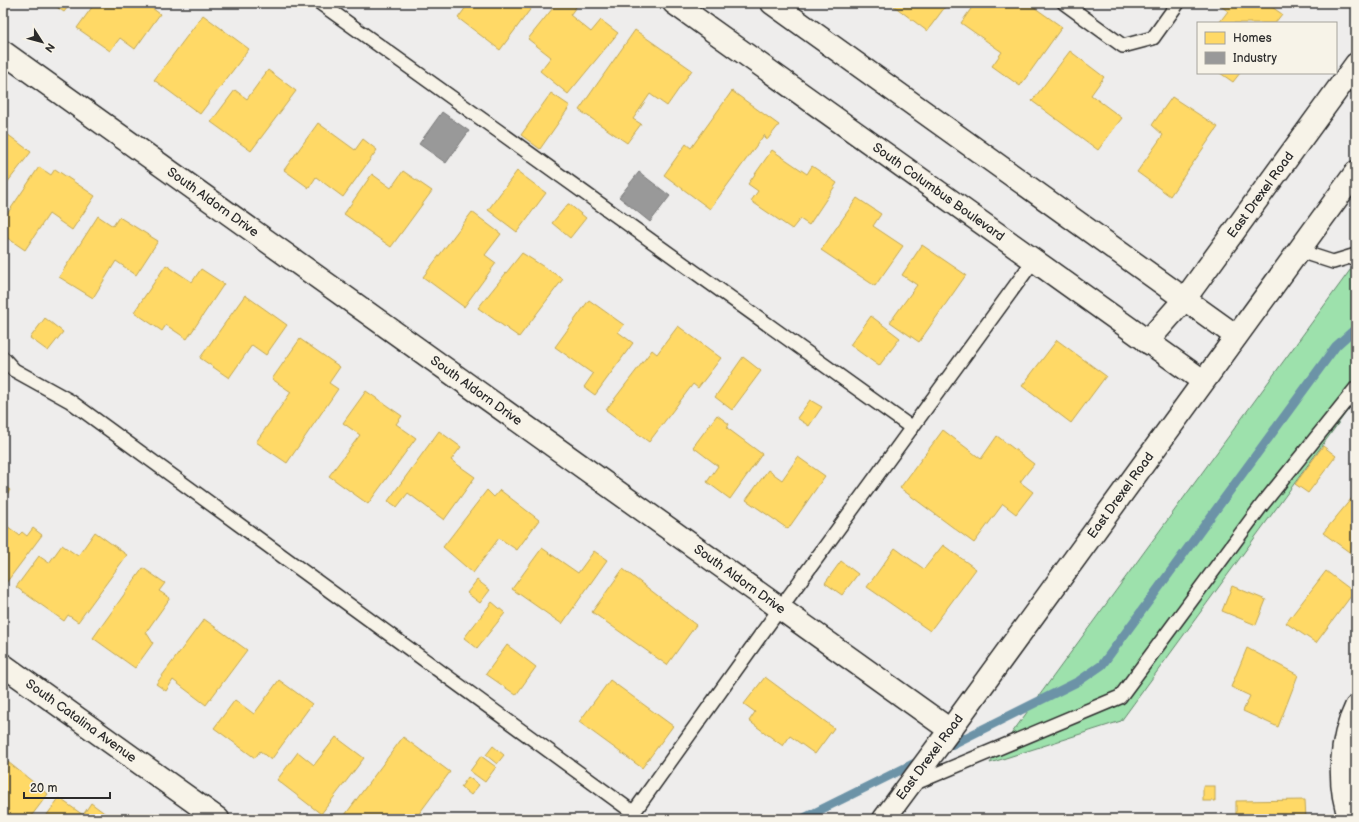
<svg xmlns="http://www.w3.org/2000/svg" width="1359" height="822" font-family="'Balsamiq Sans',sans-serif">
  <rect width="100%" height="100%" fill="#eeedec"/>
  <filter id="ink" filterUnits="userSpaceOnUse"><feTurbulence type="fractalNoise" baseFrequency=".025" numOctaves="2"/><feDisplacementMap in="SourceGraphic" scale="8" xChannelSelector="R" yChannelSelector="G"/><feConvolveMatrix kernelMatrix="1 2 1 2 8 2 1 2 1" color-interpolation-filters="sRGB"/></filter>
  <g filter="url(#ink)">
    <path fill="#9de1ac" stroke="#64866c" d="M 1356,262 L 1356,399 L 1121,721 L 990,763 Z"/>
    <g fill="#ffd966" stroke="#bfa554">
      <path d="M 51,3 L 71,3 L 64,12 Z"/>
      <path d="M 95,3 L 156,3 L 152,8 L 160,14 L 135,49 L 120,38 L 110,51 L 77,28 Z"/>
      <path d="M 469,3 L 535,3 L 500,50 L 458,18 Z"/>
      <path d="M 557,3 L 579,3 L 570,15 L 591,32 L 601,20 L 618,33 L 568,94 L 540,71 L 551,57 L 528,39 Z"/>
      <path d="M 890,3 L 948,3 L 927,31 Z"/>
      <path d="M 975,3 L 1028,3 L 1062,27 L 1020,86 L 992,66 L 1002,52 L 961,23 Z"/>
      <path d="M 1216,3 L 1266,3 L 1282,14 L 1275,23 L 1219,23 L 1228,11 Z"/>
      <path d="M 203,15 L 249,49 L 200,114 L 154,80 Z"/>
      <path d="M 635,30 L 692,70 L 667,106 L 650,94 L 633,119 L 641,124 L 627,143 L 579,110 Z"/>
      <path d="M 1070,51 L 1104,77 L 1091,95 L 1122,118 L 1098,150 L 1032,101 Z"/>
      <path d="M 268,70 L 296,91 L 251,151 L 211,122 L 235,90 L 247,99 Z"/>
      <path d="M 1220,73 L 1240,73 L 1233,82 Z"/>
      <path d="M 732,91 L 779,125 L 767,140 L 764,135 L 710,209 L 664,175 L 686,144 L 691,148 Z"/>
      <path d="M 551,93 L 570,106 L 540,149 L 521,135 Z"/>
      <path d="M 1172,97 L 1218,127 L 1170,196 L 1137,172 L 1163,135 L 1152,125 Z"/>
      <path d="M 318,123 L 355,150 L 363,139 L 377,150 L 343,197 L 316,177 L 309,188 L 284,170 Z"/>
      <path d="M 3,131 L 31,152 L 3,188 Z"/>
      <path d="M 772,150 L 807,174 L 812,166 L 837,183 L 809,225 L 800,219 L 792,229 L 751,201 L 758,191 L 748,184 Z"/>
      <path d="M 39,167 L 51,175 L 55,169 L 95,196 L 72,230 L 49,214 L 25,250 L 3,235 L 3,220 Z"/>
      <path d="M 403,171 L 432,191 L 391,247 L 344,214 L 372,174 L 391,188 Z"/>
      <path d="M 517,171 L 546,193 L 517,232 L 488,210 Z"/>
      <path d="M 857,198 L 881,214 L 873,226 L 903,246 L 875,286 L 821,250 Z"/>
      <path d="M 568,204 L 569,204 L 586,218 L 570,238 L 552,223 Z"/>
      <path d="M 472,212 L 501,234 L 485,255 L 496,263 L 464,307 L 423,277 Z"/>
      <path d="M 98,216 L 113,226 L 119,217 L 158,241 L 136,275 L 116,261 L 93,298 L 59,277 Z"/>
      <path d="M 922,245 L 966,275 L 919,342 L 890,322 L 917,285 L 902,275 Z"/>
      <path d="M 522,253 L 563,279 L 519,337 L 478,308 Z"/>
      <path d="M 166,265 L 192,282 L 201,269 L 224,284 L 187,339 L 166,325 L 162,331 L 134,312 Z"/>
      <path d="M 245,295 L 287,325 L 266,355 L 252,345 L 229,378 L 200,358 Z"/>
      <path d="M 589,300 L 624,325 L 618,332 L 633,343 L 595,395 L 584,387 L 593,374 L 555,347 Z"/>
      <path d="M 871,316 L 900,338 L 879,366 L 850,345 Z"/>
      <path d="M 45,318 L 63,332 L 48,351 L 30,338 Z"/>
      <path d="M 678,326 L 721,358 L 698,388 L 693,384 L 649,442 L 606,410 L 652,350 L 657,354 Z"/>
      <path d="M 300,339 L 340,367 L 329,383 L 338,389 L 287,463 L 256,442 L 291,392 L 272,379 Z"/>
      <path d="M 1057,340 L 1106,376 L 1071,423 L 1022,386 Z"/>
      <path d="M 743,357 L 761,371 L 732,410 L 715,397 Z"/>
      <path d="M 366,391 L 402,416 L 396,424 L 416,438 L 368,504 L 329,476 L 360,435 L 343,423 Z"/>
      <path d="M 810,400 L 822,407 L 809,426 L 797,418 Z"/>
      <path d="M 717,415 L 729,424 L 727,428 L 762,454 L 730,499 L 707,482 L 718,466 L 693,447 Z"/>
      <path d="M 943,430 L 981,459 L 997,436 L 1034,464 L 1020,482 L 1033,492 L 1016,514 L 1003,504 L 974,543 L 900,488 Z"/>
      <path d="M 439,431 L 461,447 L 451,460 L 475,477 L 444,520 L 408,493 L 397,507 L 388,501 Z"/>
      <path d="M 1323,446 L 1336,456 L 1308,493 L 1295,484 Z"/>
      <path d="M 798,457 L 825,476 L 788,529 L 746,500 L 768,470 L 782,480 Z"/>
      <path d="M 3,485 L 10,490 L 3,500 Z"/>
      <path d="M 487,490 L 494,497 L 500,490 L 539,520 L 517,550 L 499,538 L 473,573 L 443,547 Z"/>
      <path d="M 1356,493 L 1356,557 L 1323,533 Z"/>
      <path d="M 3,523 L 19,535 L 22,532 L 27,536 L 33,528 L 42,535 L 3,587 Z"/>
      <path d="M 95,532 L 127,555 L 78,622 L 68,615 L 64,621 L 16,587 L 39,556 L 49,563 L 62,545 L 78,556 Z"/>
      <path d="M 943,545 L 976,569 L 930,631 L 867,587 L 895,548 L 924,569 Z"/>
      <path d="M 542,548 L 578,573 L 594,551 L 607,560 L 562,624 L 512,589 Z"/>
      <path d="M 841,561 L 858,574 L 842,595 L 825,583 Z"/>
      <path d="M 143,568 L 165,583 L 159,591 L 170,598 L 146,632 L 153,643 L 135,668 L 93,638 Z"/>
      <path d="M 623,569 L 696,625 L 667,665 L 592,612 Z"/>
      <path d="M 1326,571 L 1354,592 L 1316,643 L 1286,623 Z"/>
      <path d="M 477,580 L 490,590 L 480,603 L 467,593 Z"/>
      <path d="M 1232,586 L 1266,600 L 1256,625 L 1222,611 Z"/>
      <path d="M 492,602 L 505,613 L 477,648 L 464,638 Z"/>
      <path d="M 204,619 L 247,650 L 206,705 L 173,680 L 166,691 L 156,684 Z"/>
      <path d="M 507,645 L 536,667 L 516,695 L 486,674 Z"/>
      <path d="M 1247,648 L 1298,675 L 1278,727 L 1243,711 L 1250,696 L 1231,687 Z"/>
      <path d="M 765,677 L 834,728 L 815,754 L 790,736 L 783,746 L 749,721 L 755,712 L 744,704 Z"/>
      <path d="M 279,680 L 312,704 L 271,760 L 260,751 L 255,758 L 214,728 L 235,700 L 254,714 Z"/>
      <path d="M 610,680 L 673,726 L 642,768 L 579,722 Z"/>
      <path d="M 336,737 L 364,758 L 321,814 L 277,780 L 298,752 L 314,765 Z"/>
      <path d="M 403,737 L 450,772 L 415,819 L 342,819 Z"/>
      <path d="M 493,746 L 504,755 L 497,764 L 486,755 Z"/>
      <path d="M 481,756 L 496,767 L 485,782 L 470,771 Z"/>
      <path d="M 3,758 L 48,794 L 29,819 L 3,819 Z"/>
      <path d="M 468,777 L 479,785 L 471,795 L 461,787 Z"/>
      <rect x="1203" y="786" width="12" height="15"/>
      <path d="M 59,798 L 83,815 L 91,803 L 107,815 L 104,819 L 44,819 Z"/>
      <path d="M 1305,800 L 1306,819 L 1236,819 L 1236,801 Z"/>
      <path d="M 151,813 L 159,819 L 147,819 Z"/>
    </g>
    <g fill="#999" stroke="#787878">
      <path d="M 442,112 L 469,131 L 446,163 L 419,144 Z"/>
      <path d="M 639,172 L 670,196 L 650,222 L 619,197 Z"/>
    </g>
    <g fill="none" stroke-linecap="round" stroke-linejoin="round">
      <g stroke="#6c93a7" stroke-width="9">
        <path d="M 943,749 L 1079,681 L 1102,665 L 1336,346 L 1356,328"/>
        <path d="M 802,819 L 919,761"/>
      </g>
      <defs>
        <g id="service">
          <path d="M 320,3 L 912,428"/>
          <path d="M 1064,3 L 1123,46 L 1153,38 L 1178,3"/>
          <path d="M 1299,251 L 1333,262 L 1356,255"/>
          <path d="M 3,358 L 14,370 L 70,401 L 634,813"/>
          <path d="M 913,784 L 1120,697 L 1262,505 L 1356,388"/>
          <path d="M 629,819 L 760,636 L 1034,260"/>
        </g>
        <g id="minor">
          <path id="s1" d="M 3,52 L 950,730"/>
          <path id="s2" d="M 1147,342 L 1184,300 L 1356,64"/>
          <path id="s3" d="M 3,665 L 218,819"/>
          <path d="M 1350,819 C 1337,784 1340,740 1356,707"/>
        </g>
        <g id="tertiary">
          <path id="s4" d="M 674,3 L 1203,381"/>
          <path d="M 772,3 L 1236,336"/>
          <path id="s5" d="M 884,819 L 950,730 L 1356,172"/>
        </g>
      </defs>
      <use href="#service" stroke="#2b2b2b" stroke-width="16"/>
      <use href="#minor" stroke="#2b2b2b" stroke-width="25"/>
      <use href="#tertiary" stroke="#2b2b2b" stroke-width="25"/>
      <use href="#service" stroke="#f7f3e8" stroke-width="13"/>
      <use href="#minor" stroke="#f7f3e8" stroke-width="22"/>
      <use href="#tertiary" stroke="#f7f3e8" stroke-width="22"/>
    </g>
  </g>
  <g text-anchor="middle" dominant-baseline="central" stroke-width="4" stroke-linejoin="round" paint-order="stroke">
    <g font-size="13" fill="#2b2b2b" stroke="#f7f3e8">
      <text stroke="none"><textPath href="#s4" startOffset="325">South Columbus Boulevard</textPath></text>
      <text stroke="none"><textPath href="#s2" startOffset="186">East Drexel Road</textPath></text>
      <text stroke="none"><textPath href="#s1" startOffset="258">South Aldorn Drive</textPath></text>
      <text stroke="none"><textPath href="#s1" startOffset="582">South Aldorn Drive</textPath></text>
      <text stroke="none"><textPath href="#s5" startOffset="401">East Drexel Road</textPath></text>
      <text stroke="none"><textPath href="#s1" startOffset="906">South Aldorn Drive</textPath></text>
      <text stroke="none"><textPath href="#s3" startOffset="96">South Catalina Avenue</textPath></text>
      <text stroke="none"><textPath href="#s5" startOffset="77">East Drexel Road</textPath></text>
    </g>
  </g>
  <rect width="1359" height="822" fill="none" stroke="#f7f3e8" stroke-width="16"/>
  <rect x="8" y="8" width="1343" height="806" fill="none" stroke="#2b2b2b" stroke-width="1.5" filter="url(#ink)"/>
  <rect x="1197" y="22" width="140" height="52" fill="#f7f3e8" stroke="#a5a39c"/>
  <rect x="1205" y="32" width="20" height="12" fill="#ffd966" stroke="#a5a39c"/>
  <text x="1233" y="42" font-size="12" fill="#2b2b2b">Homes</text>
  <rect x="1205" y="52" width="20" height="12" fill="#999999" stroke="#a5a39c"/>
  <text x="1233" y="62" font-size="12" fill="#2b2b2b">Industry</text>
  <g transform="translate(42 42) rotate(126)" stroke="#f7f3e8" stroke-width="3" paint-order="stroke">
  <path d="M0-3L7 15L0 10L-7 15Z" fill="#2b2b2b"/>
  <text y="-6" font-size="11" font-weight="bold" text-anchor="middle" fill="#2b2b2b">N</text>
  </g>
  <path d="M24 792v6h86v-6" fill="none" stroke="#2b2b2b" stroke-width="2"/>
  <text x="30" y="792" font-size="12" fill="#2b2b2b" stroke="#f7f3e8" stroke-width="3" paint-order="stroke">20 m</text>
</svg>
